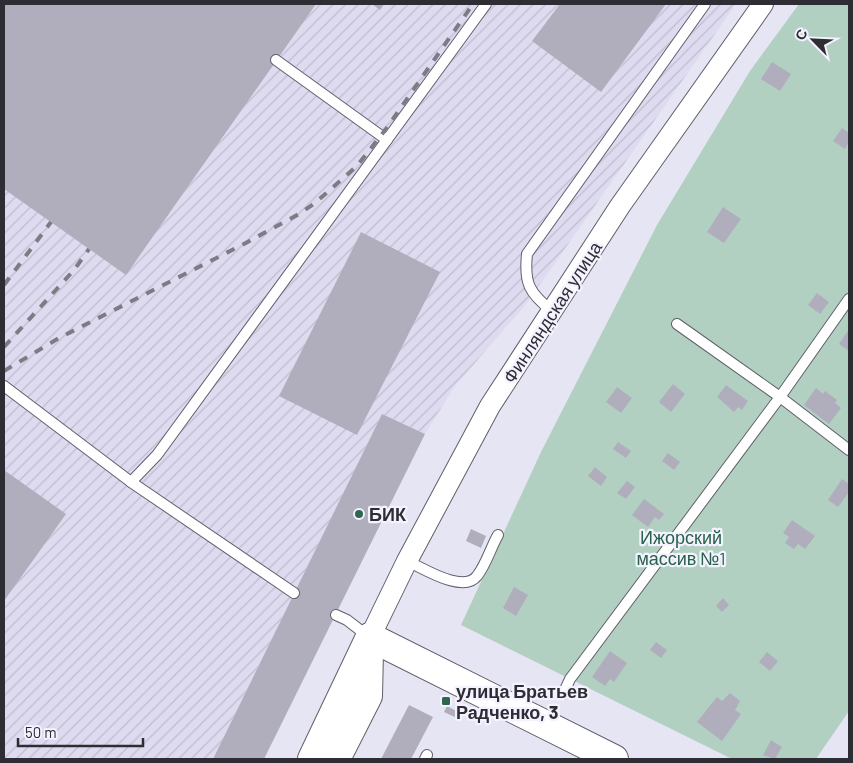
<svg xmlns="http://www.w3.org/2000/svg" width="853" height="763" font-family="Barlow,sans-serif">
  <defs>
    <pattern id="industrial-furrows" width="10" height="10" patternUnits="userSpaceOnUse" patternTransform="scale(1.25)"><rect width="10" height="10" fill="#dedbf1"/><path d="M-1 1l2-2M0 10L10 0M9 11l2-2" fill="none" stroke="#bfbccf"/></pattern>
  </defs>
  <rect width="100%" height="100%" fill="#e6e5f3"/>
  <path fill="url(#industrial-furrows)" d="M 4,4 L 736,4 L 527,303 L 455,386 L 425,434 L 382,414 L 213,759 L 4,759 Z"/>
  <path fill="#b2d0c1" d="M 799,4 L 849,4 L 849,711 L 816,759 L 732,759 L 461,625 L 541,452 L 657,225 L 750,71 Z"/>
  <g fill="#b0aebc">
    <path d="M 4,4 L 316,4 L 126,275 L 4,189 Z"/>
    <path d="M 372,4 L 384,4 L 380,10 Z"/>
    <path d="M 560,4 L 666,4 L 601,92 L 532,41 Z"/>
    <path d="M 772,62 L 791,74 L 780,91 L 761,79 Z"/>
    <path d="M 842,128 L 849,133 L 849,142 L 845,149 L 833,141 Z"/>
    <path d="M 723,207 L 741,219 L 724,243 L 707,232 Z"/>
    <path d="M 361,232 L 440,272 L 357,435 L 279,396 Z"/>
    <path d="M 817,293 L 829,302 L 820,314 L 808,305 Z"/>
    <path d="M 849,329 L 849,351 L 839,344 Z"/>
    <path d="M 673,384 L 685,394 L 671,412 L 659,402 Z"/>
    <path d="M 726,385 L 748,401 L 742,410 L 738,407 L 734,412 L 717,397 Z"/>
    <path d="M 617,387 L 632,398 L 621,413 L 606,402 Z"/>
    <path d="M 816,388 L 823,394 L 825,391 L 837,400 L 835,403 L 841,408 L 829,424 L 804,405 Z"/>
    <path d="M 382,414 L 425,434 L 264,759 L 213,759 Z"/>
    <path d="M 618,442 L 631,451 L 626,458 L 613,449 Z"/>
    <path d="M 668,453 L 680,462 L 674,470 L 662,461 Z"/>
    <path d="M 595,467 L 607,477 L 601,486 L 588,476 Z"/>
    <path d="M 4,470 L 66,514 L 4,601 Z"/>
    <path d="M 842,479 L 849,484 L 849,492 L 838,507 L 828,500 Z"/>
    <path d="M 627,481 L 635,487 L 626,499 L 617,493 Z"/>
    <path d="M 644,499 L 664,514 L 659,520 L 655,517 L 648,527 L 632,515 Z"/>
    <path d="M 792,520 L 815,536 L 805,549 L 798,544 L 794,549 L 785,543 L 789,537 L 783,533 Z"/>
    <path d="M 471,529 L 486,536 L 481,548 L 466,541 Z"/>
    <path d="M 514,587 L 528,595 L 516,616 L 503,608 Z"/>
    <path d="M 723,598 L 729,605 L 722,612 L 716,606 Z"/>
    <path d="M 656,642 L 667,650 L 661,658 L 650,650 Z"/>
    <path d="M 610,651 L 627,663 L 614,682 L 610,679 L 605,686 L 592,677 Z"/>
    <path d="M 767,652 L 778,661 L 770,671 L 759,662 Z"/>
    <path d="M 730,693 L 740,701 L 735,710 L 741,714 L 722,741 L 697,722 L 717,697 L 722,701 Z"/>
    <path d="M 409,705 L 433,717 L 411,759 L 381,759 Z"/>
    <path d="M 447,706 L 460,713 L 457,718 L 444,712 Z"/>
    <path d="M 771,740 L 782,747 L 775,759 L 763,755 Z"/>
  </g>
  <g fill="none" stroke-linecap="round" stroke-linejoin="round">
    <defs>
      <g id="lane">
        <path d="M 276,60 L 387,140"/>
        <path d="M 552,311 C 529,293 524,283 527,254 L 705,4"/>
        <path d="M 677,324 L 780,397 L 849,450"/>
        <path d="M 4,386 L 131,482 L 157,455 L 486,4"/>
        <path d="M 131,482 L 294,593"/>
        <path d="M 407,561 C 423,568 463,594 477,576 C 486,565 491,547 498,535"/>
        <path d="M 336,615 L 347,620 L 369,637"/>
        <path d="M 563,694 L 570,679 L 780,397 L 849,299"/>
        <path d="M 425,759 L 427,755"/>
      </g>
      <path id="street" d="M 370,637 L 407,561 L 490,406 L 620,206 L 763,4"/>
      <g id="secondary">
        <path d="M 370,637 L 614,759"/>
        <path d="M 312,759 L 370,637"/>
        <path d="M 336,759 L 368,696 L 369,651"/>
      </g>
    </defs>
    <use href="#lane" stroke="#605f6b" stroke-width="12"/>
    <use href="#street" stroke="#605f6b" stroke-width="22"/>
    <use href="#secondary" stroke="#605f6b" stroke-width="30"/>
    <use href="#lane" stroke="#fff" stroke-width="10"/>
    <use href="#street" stroke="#fff" stroke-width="20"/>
    <use href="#secondary" stroke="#fff" stroke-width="28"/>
    <g stroke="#7d7c85" stroke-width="4" stroke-dasharray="9 9" stroke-linecap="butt">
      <path d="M 4,285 L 51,222"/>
      <path d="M 4,347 L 74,270 L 89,249"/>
      <path d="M 4,371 L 59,338 L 242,245 L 299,214 L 315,203 L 357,166 L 386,129 L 473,4"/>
    </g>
  </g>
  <g fill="#2e674f" stroke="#f3f2fe" stroke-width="2">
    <circle cx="359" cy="514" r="5"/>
    <rect x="441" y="696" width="10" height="10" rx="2.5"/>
  </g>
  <g text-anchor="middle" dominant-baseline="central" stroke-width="4.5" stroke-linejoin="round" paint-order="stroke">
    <g font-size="18" fill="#2e2d33" stroke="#f3f2fe">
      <text transform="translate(552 312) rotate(-57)">Финляндская улица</text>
    </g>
    <g font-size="18" font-weight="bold" fill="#2e2d33" stroke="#f3f2fe" text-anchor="start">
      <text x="369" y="514">БИК</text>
      <text x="456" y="691">улица Братьев<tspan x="456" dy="21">Радченко, 3</tspan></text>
    </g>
    <g font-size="18" fill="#28624a" stroke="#f3f2fe">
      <text x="681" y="537">Ижорский<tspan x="681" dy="21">массив №1</tspan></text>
    </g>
  </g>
  <rect width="853" height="763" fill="none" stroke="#2e2d33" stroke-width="10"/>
  <g transform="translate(813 40) rotate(294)" stroke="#f3f2fe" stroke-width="4" paint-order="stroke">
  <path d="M0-4L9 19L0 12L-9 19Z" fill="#2e2d33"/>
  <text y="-8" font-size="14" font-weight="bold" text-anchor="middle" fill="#2e2d33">С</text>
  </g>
  <path d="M18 738v8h125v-8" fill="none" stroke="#2e2d33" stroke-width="2.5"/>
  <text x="25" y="738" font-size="15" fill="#2e2d33" stroke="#f3f2fe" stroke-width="4" paint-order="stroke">50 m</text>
</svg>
